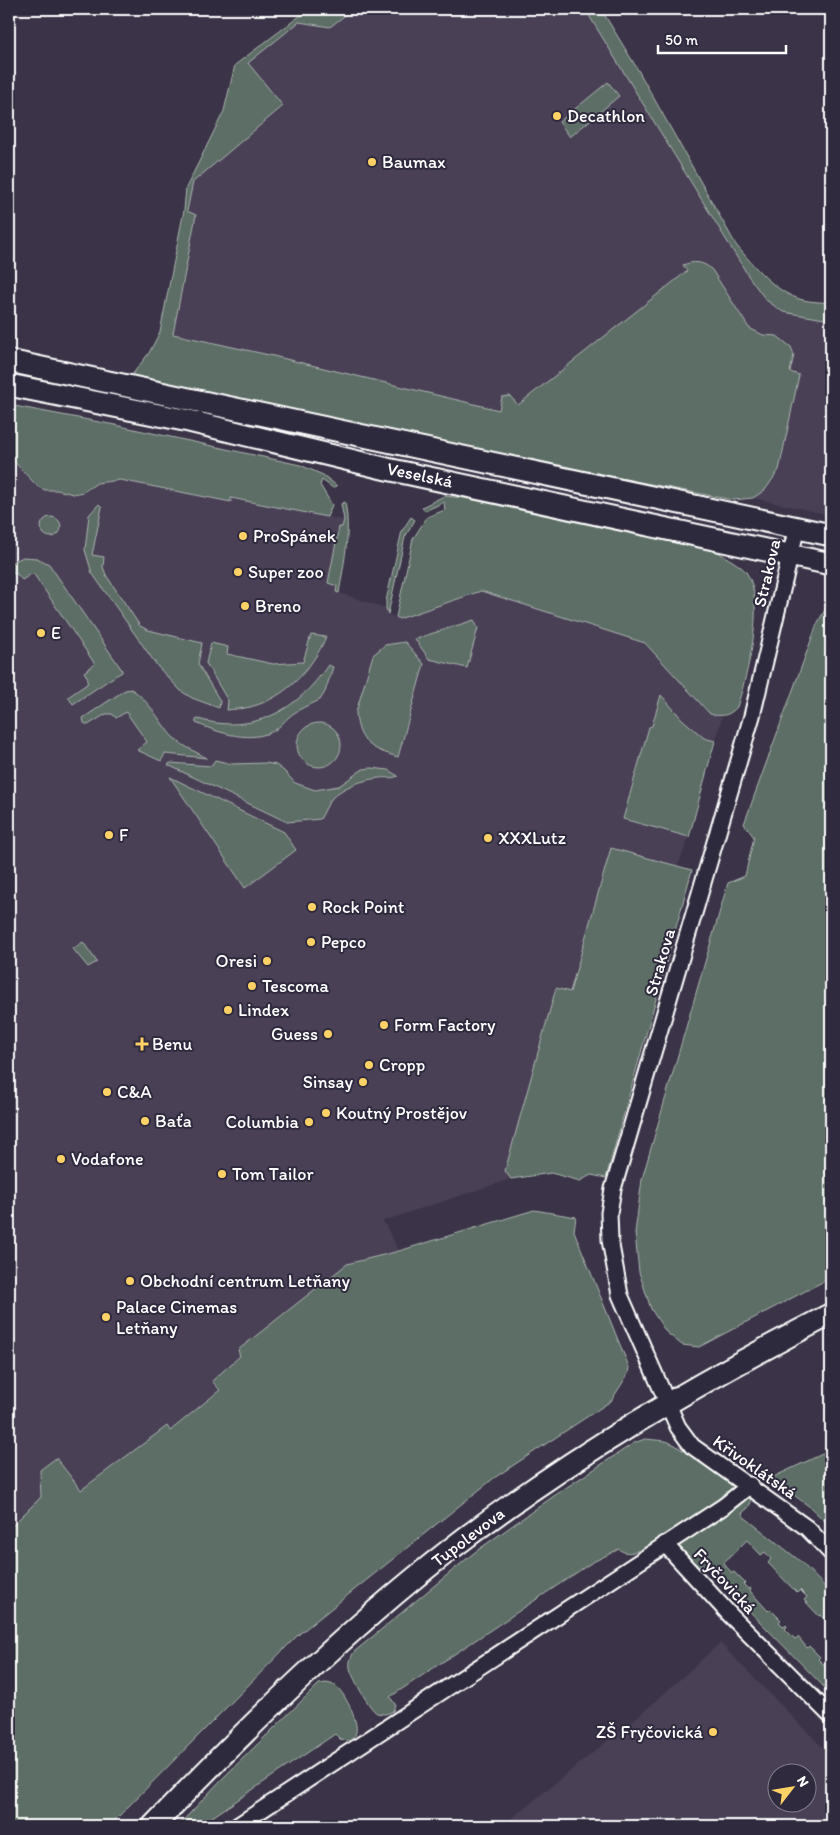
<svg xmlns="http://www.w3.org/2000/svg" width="840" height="1835" font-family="Itim,sans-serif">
  <rect width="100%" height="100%" fill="#3b3448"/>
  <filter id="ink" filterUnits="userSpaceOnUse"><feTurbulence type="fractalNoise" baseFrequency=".02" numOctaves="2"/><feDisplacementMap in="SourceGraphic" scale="10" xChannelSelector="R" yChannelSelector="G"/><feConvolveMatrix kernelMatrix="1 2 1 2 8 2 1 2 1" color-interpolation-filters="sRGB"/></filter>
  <g filter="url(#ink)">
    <g fill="#493f56" fill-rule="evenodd">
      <path d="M 309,9 L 601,9 L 749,277 L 783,311 L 831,320 L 831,515 L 753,498 L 733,500 L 490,453 L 132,375 L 149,353 L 160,332 L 184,210 L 186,188 L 224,111 L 235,65 Z"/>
      <path d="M 9,456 L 37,486 L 45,490 L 57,490 L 73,494 L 83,492 L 97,483 L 120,480 L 230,502 L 231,497 L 344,520 L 342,527 L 340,527 L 336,592 L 386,608 L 388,614 L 399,619 L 481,591 L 645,643 L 710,714 L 722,717 L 689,837 L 678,866 L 692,870 L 606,1178 L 591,1175 L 580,1181 L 551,1173 L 511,1179 L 383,1221 L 399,1251 L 347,1264 L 212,1381 L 220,1390 L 170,1431 L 167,1426 L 81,1490 L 56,1458 L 41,1497 L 9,1529 Z"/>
      <path d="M 720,1643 L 831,1756 L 831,1826 L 502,1826 L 648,1708 ZM 778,1772 L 808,1772 L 808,1802 L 778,1802 Z"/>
    </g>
    <g fill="#5c6e65" stroke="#aeb6b2">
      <path d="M 309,9 L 353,9 L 330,27 L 299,22 L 248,63 L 283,106 L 193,182 L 187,211 L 196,215 L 173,334 L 269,355 L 499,410 L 502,397 L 510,396 L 518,405 L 687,271 L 683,265 C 694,261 703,261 712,270 L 749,328 L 763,335 L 777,336 L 791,347 L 794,355 L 790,372 L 799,375 L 779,470 L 765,490 L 753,498 L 733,500 L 490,453 L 132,375 L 149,353 L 160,332 L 184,210 L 186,188 L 224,111 L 235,65 Z"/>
      <path d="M 585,9 L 601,9 L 638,70 L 736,245 C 754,266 775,293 803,300 C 812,302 822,302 831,303 L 831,320 L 783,312 L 766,300 L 749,277 Z"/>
      <path d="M 608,82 L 619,96 L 570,137 L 559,122 Z"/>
      <path d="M 9,405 L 115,425 L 300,465 L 323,475 L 337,486 L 333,488 L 322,480 L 320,485 L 332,505 L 327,517 L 231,498 L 231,502 L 120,480 L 97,483 L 83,492 L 73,494 L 57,490 L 45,490 L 37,486 L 9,456 Z"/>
      <path d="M 444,496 L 466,498 L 718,552 C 726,558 740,564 746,572 C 767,601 747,675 737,707 C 729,716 721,717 710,714 L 645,643 L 481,591 L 399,619 L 396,617 L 413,539 L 427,517 L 445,510 L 444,502 L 425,511 L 422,507 Z"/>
      <path d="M 345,502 C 351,532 344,563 339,593 L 336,592 L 337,586 L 328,583 L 339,527 L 342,527 L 344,520 L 341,504 Z"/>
      <path d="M 99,504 L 102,507 L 92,555 L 104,557 L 103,567 L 106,575 L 140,626 L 148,630 L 202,643 L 198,664 L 220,701 L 219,708 L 192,698 L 181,691 L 158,667 L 92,573 L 85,550 L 89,515 Z"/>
      <circle cx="51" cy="527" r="10"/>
      <path d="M 411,517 L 415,520 L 405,537 L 388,614 L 386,608 L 386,601 L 402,531 Z"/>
      <path d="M 23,557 L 37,558 L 49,564 L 122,670 L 122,672 L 115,676 L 73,704 L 68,697 L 87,684 L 88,678 L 84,672 L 95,664 L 33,573 L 22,580 L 17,574 L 11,573 L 9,574 L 9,564 Z"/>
      <path d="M 830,601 L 831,601 L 831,1273 L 828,1275 L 828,1279 L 699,1347 L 682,1345 L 666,1332 L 651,1309 L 639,1272 L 635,1233 L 642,1179 L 728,883 L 745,876 L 754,837 L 744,824 L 817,624 Z"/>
      <path d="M 474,620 L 478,628 L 467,668 L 429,659 L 415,639 Z"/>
      <path d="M 311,635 L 326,637 C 312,669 286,698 250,707 C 243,709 234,709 227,710 L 228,701 L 206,663 L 211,643 L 228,647 L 227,654 L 273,664 L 303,662 Z"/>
      <path d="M 405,642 L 424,664 L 398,757 C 371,749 358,743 356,712 L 373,655 L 385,645 Z"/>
      <path d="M 328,665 L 333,667 L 325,692 L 320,700 C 309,705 298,709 289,717 C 284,721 280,727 275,730 C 252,744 219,733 196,723 L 196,720 L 198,719 C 253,735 297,711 328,665 Z"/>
      <path d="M 131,689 C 148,699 158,719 170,734 C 180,745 194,751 207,758 L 165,754 L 161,761 L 137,750 L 147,742 L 126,712 L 116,718 L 112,714 L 106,714 L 88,725 L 84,723 L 83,718 L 125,690 Z"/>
      <path d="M 661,695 L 682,719 L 704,738 L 715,741 L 689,837 L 623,819 L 649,727 L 652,726 Z"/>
      <circle cx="319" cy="745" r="22"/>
      <path d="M 215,760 L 232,764 L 266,763 L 276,765 L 284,771 L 295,783 L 315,790 L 339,786 L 363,769 L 372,768 L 388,770 L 398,776 C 392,779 386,777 379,778 C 363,780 344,786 332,798 C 327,804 324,813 320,819 L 287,822 L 168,765 L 170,763 L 211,766 Z"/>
      <path d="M 170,777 L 284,832 L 296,850 L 245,888 Z"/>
      <path d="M 611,848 L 692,870 L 606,1178 L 591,1175 L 580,1181 L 551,1173 L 511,1179 L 505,1171 L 556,988 L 570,992 Z"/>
      <path d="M 83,942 L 97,962 L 88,967 L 73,949 Z"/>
      <path d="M 534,1210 L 576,1217 L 574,1231 L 629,1367 L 628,1374 L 611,1401 L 494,1478 L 298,1635 L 109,1826 L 9,1826 L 9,1529 L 41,1497 L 40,1470 L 56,1458 L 81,1490 L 167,1426 L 170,1431 L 220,1390 L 212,1381 L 240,1356 L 238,1350 L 347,1264 L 399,1251 Z"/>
      <path d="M 645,1439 L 666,1441 L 675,1445 L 749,1496 L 751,1502 L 748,1508 L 742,1513 L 743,1516 L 800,1561 L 831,1593 L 831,1625 L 821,1615 L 819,1616 L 804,1600 L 807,1597 L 800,1590 L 797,1593 L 768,1563 L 771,1559 L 765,1552 L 761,1555 L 747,1540 L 723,1563 L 732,1573 L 734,1572 L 745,1583 L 743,1584 L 748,1589 L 750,1588 L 751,1589 L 750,1591 L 768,1611 L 770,1609 L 781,1620 L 779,1622 L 784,1627 L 786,1625 L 787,1627 L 785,1629 L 795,1639 L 798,1637 L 807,1648 L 809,1646 L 820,1657 L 818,1659 L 823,1664 L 826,1664 L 824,1666 L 831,1673 L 831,1694 L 703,1564 L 699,1567 C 689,1560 669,1548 656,1547 C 643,1545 630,1559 619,1549 L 591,1563 L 390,1697 L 395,1704 L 393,1711 C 387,1714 384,1715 377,1713 C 370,1710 352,1677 350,1668 C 349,1662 351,1657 354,1652 L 475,1552 L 561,1491 L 634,1443 Z"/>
      <path d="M 831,1450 L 831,1527 L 810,1507 L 771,1478 Z"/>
      <path d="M 326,1683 C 330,1684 334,1684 337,1687 C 345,1694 361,1725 355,1735 C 353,1738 351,1739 349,1741 L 340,1739 L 335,1734 L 199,1826 L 178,1826 L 222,1779 L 319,1684 Z"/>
    </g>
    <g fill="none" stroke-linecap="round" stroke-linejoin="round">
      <defs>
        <g id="minor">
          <path d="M 797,527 L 752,716 L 613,1189 L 609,1213 L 610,1240 L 620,1295 L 678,1427 L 692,1446 L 807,1528 L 831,1553"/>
          <path d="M 665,1544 L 731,1616 L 831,1716"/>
          <path d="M 237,1826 L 724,1506 L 750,1485"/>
        </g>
        <g id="secondary">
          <path d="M 9,361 L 831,535"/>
          <path d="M 9,385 L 189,421 L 387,469 L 831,564"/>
          <path d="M 153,1826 C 247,1728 344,1632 452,1548 C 570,1457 699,1382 831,1314"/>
        </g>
      </defs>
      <use href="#minor" stroke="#fff" stroke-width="19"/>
      <use href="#secondary" stroke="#fff" stroke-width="25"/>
      <use href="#minor" stroke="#2f2a3d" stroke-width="15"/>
      <use href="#secondary" stroke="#2f2a3d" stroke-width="21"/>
    </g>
  </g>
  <g fill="#ffd166" stroke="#2f2a3d" stroke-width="2">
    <circle cx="557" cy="116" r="5"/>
    <circle cx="372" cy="162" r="5"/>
    <circle cx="243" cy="536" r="5"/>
    <circle cx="238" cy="572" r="5"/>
    <circle cx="245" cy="606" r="5"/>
    <circle cx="41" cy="633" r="5"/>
    <circle cx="109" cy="835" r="5"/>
    <circle cx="488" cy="838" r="5"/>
    <circle cx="312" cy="907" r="5"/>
    <circle cx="311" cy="942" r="5"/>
    <circle cx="267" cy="961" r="5"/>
    <circle cx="252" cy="986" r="5"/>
    <circle cx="228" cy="1010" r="5"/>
    <circle cx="384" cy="1025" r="5"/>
    <circle cx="328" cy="1034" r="5"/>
    <path d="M139.5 1036.5h5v5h5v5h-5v5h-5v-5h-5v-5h5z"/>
    <circle cx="369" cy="1065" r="5"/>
    <circle cx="363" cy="1082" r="5"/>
    <circle cx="107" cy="1092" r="5"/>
    <circle cx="326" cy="1113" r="5"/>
    <circle cx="145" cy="1121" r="5"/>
    <circle cx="309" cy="1122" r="5"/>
    <circle cx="61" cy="1159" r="5"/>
    <circle cx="222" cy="1174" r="5"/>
    <circle cx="130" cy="1281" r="5"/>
    <circle cx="106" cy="1317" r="5"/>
    <circle cx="713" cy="1732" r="5"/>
  </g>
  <g text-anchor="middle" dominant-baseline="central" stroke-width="4" stroke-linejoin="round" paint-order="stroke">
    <g font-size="18" fill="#fff" stroke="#2f2a3d" text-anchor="start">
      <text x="567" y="116">Decathlon</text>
      <text x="382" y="162">Baumax</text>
      <text x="253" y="536">ProSpánek</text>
      <text x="248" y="572">Super zoo</text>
      <text x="255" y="606">Breno</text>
      <text x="51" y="633">E</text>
      <text x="119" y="835">F</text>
      <text x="498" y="838">XXXLutz</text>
      <text x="322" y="907">Rock Point</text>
      <text x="321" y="942">Pepco</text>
      <text x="257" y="961" text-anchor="end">Oresi</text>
      <text x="262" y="986">Tescoma</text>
      <text x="238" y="1010">Lindex</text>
      <text x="394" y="1025">Form Factory</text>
      <text x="318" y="1034" text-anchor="end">Guess</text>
      <text x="152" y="1044">Benu</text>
      <text x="379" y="1065">Cropp</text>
      <text x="353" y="1082" text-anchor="end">Sinsay</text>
      <text x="117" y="1092">C&amp;A</text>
      <text x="336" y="1113">Koutný Prostějov</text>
      <text x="155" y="1121">Baťa</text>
      <text x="299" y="1122" text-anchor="end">Columbia</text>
      <text x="71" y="1159">Vodafone</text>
      <text x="232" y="1174">Tom Tailor</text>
      <text x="140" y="1281">Obchodní centrum Letňany</text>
      <text x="116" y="1307">Palace Cinemas<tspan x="116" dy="21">Letňany</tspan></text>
      <text x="703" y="1732" text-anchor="end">ZŠ Fryčovická</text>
    </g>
    <g font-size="18" fill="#fff" stroke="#2f2a3d">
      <text transform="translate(420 475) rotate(12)">Veselská</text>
      <text transform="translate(767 573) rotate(-77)">Strakova</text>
      <text transform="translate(660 962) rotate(-74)">Strakova</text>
      <text transform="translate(755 1467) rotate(35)">Křivoklátská</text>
      <text transform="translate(468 1537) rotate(-37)">Tupolevova</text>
      <text transform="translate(725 1581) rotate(47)">Fryčovická</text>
    </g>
  </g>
  <rect width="840" height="1835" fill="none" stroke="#2f2a3d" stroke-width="30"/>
  <rect x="15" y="15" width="810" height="1805" fill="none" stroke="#fff" stroke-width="2" filter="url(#ink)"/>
  <g transform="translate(792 1788) rotate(59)"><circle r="24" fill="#2f2a3d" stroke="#827f8b"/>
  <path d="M0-4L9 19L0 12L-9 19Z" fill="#ffd166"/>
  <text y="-8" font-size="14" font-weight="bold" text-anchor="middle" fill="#ffffff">N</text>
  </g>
  <path d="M658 45v8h128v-8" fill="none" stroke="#ffffff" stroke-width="2.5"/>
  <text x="665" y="45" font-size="15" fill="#ffffff" stroke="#2f2a3d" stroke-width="4" paint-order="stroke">50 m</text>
</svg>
